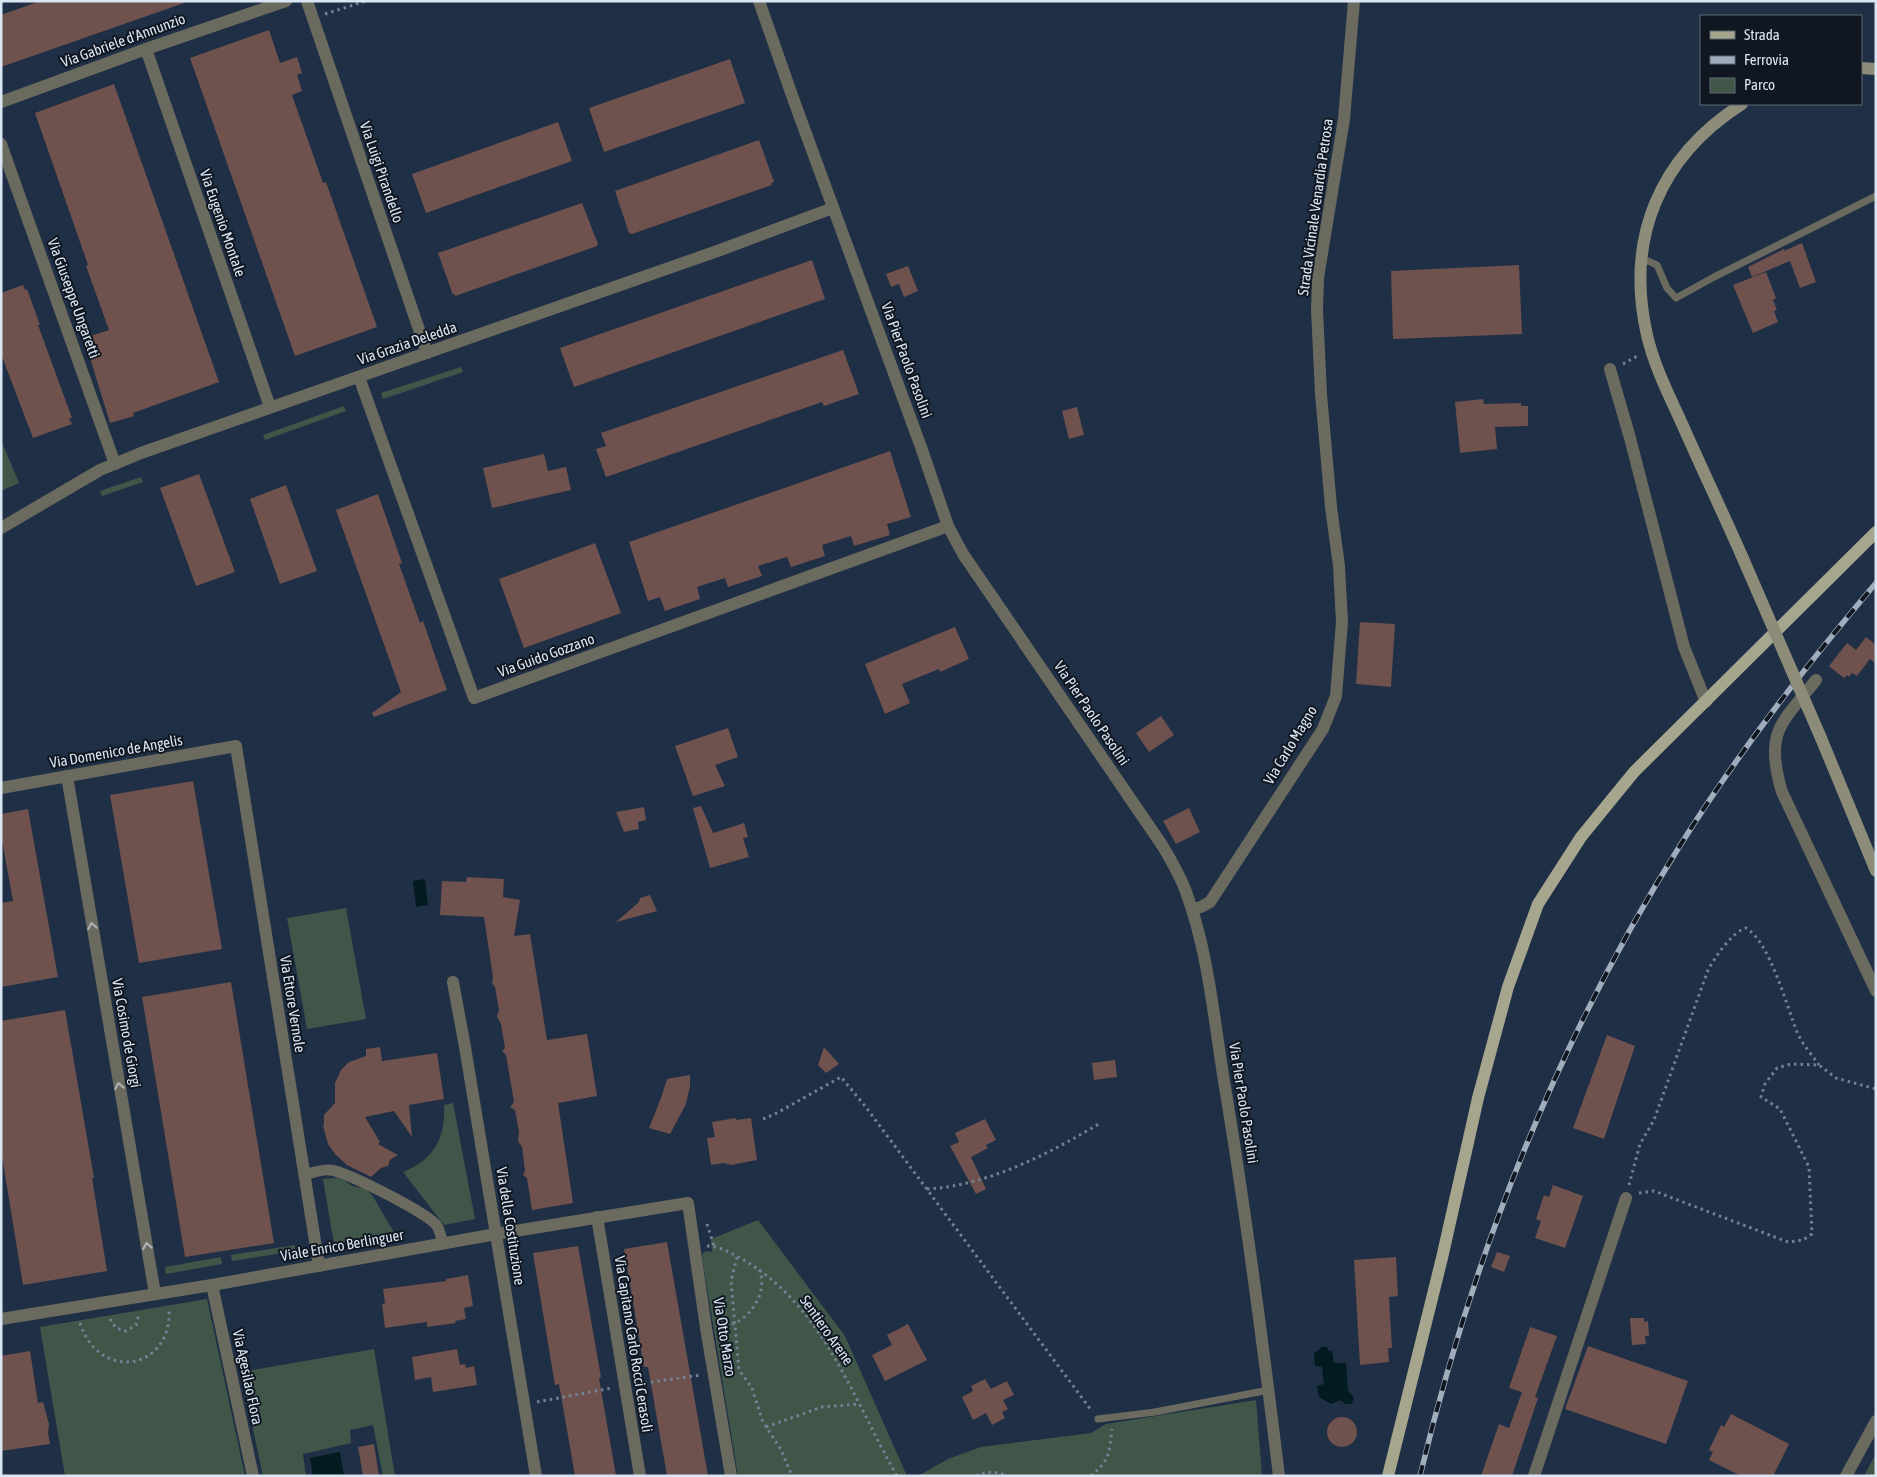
<svg xmlns="http://www.w3.org/2000/svg" width="1877" height="1477" font-family="'Asap Condensed',sans-serif">
  <rect width="100%" height="100%" fill="#1f2f45"/>
  <g fill="#405649">
    <path d="M 461,367 L 463,372 L 383,399 L 381,393 Z"/>
    <path d="M 344,406 L 346,411 L 265,440 L 263,435 Z"/>
    <path d="M 1,440 L 19,483 L 1,491 Z"/>
    <path d="M 141,477 L 143,482 L 102,496 L 100,491 Z"/>
    <path d="M 346,908 L 366,1019 L 307,1029 L 287,918 Z"/>
    <path d="M 453,1103 L 475,1219 L 444,1225 L 403,1172 C 434,1160 446,1137 444,1105 Z"/>
    <path d="M 336,1178 L 344,1180 L 352,1186 L 366,1189 L 372,1195 L 395,1234 L 334,1244 L 323,1179 Z"/>
    <path d="M 758,1220 L 845,1336 L 907,1476 L 738,1476 L 702,1257 L 703,1253 L 706,1251 L 712,1252 L 711,1239 Z"/>
    <path d="M 295,1245 L 295,1251 L 232,1261 L 231,1255 Z"/>
    <path d="M 221,1257 L 222,1264 L 166,1274 L 165,1267 Z"/>
    <path d="M 207,1299 L 245,1476 L 65,1476 L 40,1327 Z"/>
    <path d="M 374,1349 L 395,1476 L 383,1476 L 373,1425 L 350,1430 L 351,1443 L 303,1454 L 306,1476 L 263,1476 L 241,1372 Z"/>
    <path d="M 1256,1400 L 1262,1476 L 918,1476 L 948,1459 L 981,1447 L 1091,1433 L 1106,1424 Z"/>
    <path d="M 1876,1453 L 1876,1476 L 1864,1476 Z"/>
  </g>
  <g fill="#021b1f">
    <path d="M 425,879 L 428,905 L 416,907 L 413,881 Z"/>
    <path d="M 1322,1346 L 1328,1348 L 1328,1351 L 1332,1350 L 1334,1363 L 1346,1363 L 1348,1391 L 1354,1397 L 1352,1404 L 1346,1404 L 1340,1400 L 1331,1404 L 1319,1397 L 1317,1386 L 1324,1384 L 1322,1367 L 1315,1366 L 1314,1352 L 1318,1351 Z"/>
    <path d="M 340,1452 L 344,1476 L 313,1476 L 310,1458 Z"/>
  </g>
  <g fill="#6f514e">
    <path d="M 40,1 L 183,1 L 184,3 L 1,67 L 1,15 Z"/>
    <path d="M 269,30 L 280,63 L 297,57 L 302,73 L 297,75 L 302,91 L 292,95 L 323,183 L 326,182 L 377,327 L 295,356 L 190,58 Z"/>
    <path d="M 730,59 L 745,103 L 604,152 L 589,108 Z"/>
    <path d="M 114,84 L 219,382 L 133,413 L 134,416 L 110,423 L 84,338 L 109,330 L 86,266 L 88,265 L 35,113 Z"/>
    <path d="M 558,122 L 572,161 L 426,213 L 412,174 Z"/>
    <path d="M 759,140 L 774,182 L 771,183 L 772,185 L 632,234 L 629,233 L 615,191 Z"/>
    <path d="M 582,203 L 598,244 L 597,246 L 455,296 L 455,294 L 453,295 L 438,253 Z"/>
    <path d="M 1802,243 L 1816,282 L 1800,288 L 1790,261 L 1752,277 L 1748,267 L 1784,249 L 1786,252 L 1786,250 Z"/>
    <path d="M 812,260 L 825,299 L 574,387 L 560,348 Z"/>
    <path d="M 1519,265 L 1522,334 L 1393,339 L 1391,271 Z"/>
    <path d="M 908,266 L 918,291 L 904,297 L 899,284 L 891,287 L 886,274 Z"/>
    <path d="M 1766,272 L 1776,298 L 1773,300 L 1777,310 L 1774,311 L 1778,322 L 1753,333 L 1733,285 Z"/>
    <path d="M 23,285 L 25,290 L 27,289 L 40,325 L 38,325 L 72,418 L 69,418 L 72,424 L 33,438 L 1,354 L 1,293 Z"/>
    <path d="M 843,350 L 859,394 L 824,406 L 822,402 L 606,477 L 596,449 L 606,446 L 601,433 Z"/>
    <path d="M 1483,399 L 1484,404 L 1521,403 L 1521,406 L 1528,406 L 1528,426 L 1495,427 L 1497,449 L 1460,453 L 1455,402 Z"/>
    <path d="M 1077,407 L 1084,435 L 1069,439 L 1062,411 Z"/>
    <path d="M 890,451 L 911,517 L 887,524 L 890,535 L 854,546 L 851,536 L 822,545 L 825,556 L 791,567 L 787,557 L 758,566 L 762,576 L 728,587 L 725,578 L 697,587 L 700,599 L 665,611 L 660,597 L 648,601 L 629,542 Z"/>
    <path d="M 544,454 L 548,471 L 566,467 L 571,490 L 492,508 L 483,468 Z"/>
    <path d="M 199,474 L 235,572 L 196,586 L 160,488 Z"/>
    <path d="M 286,485 L 317,571 L 280,584 L 250,499 Z"/>
    <path d="M 378,494 L 402,563 L 399,564 L 420,623 L 423,621 L 447,690 L 374,717 L 372,713 L 401,692 L 336,510 Z"/>
    <path d="M 595,543 L 621,613 L 524,648 L 499,579 Z"/>
    <path d="M 1360,622 L 1395,624 L 1391,687 L 1356,684 Z"/>
    <path d="M 955,627 L 969,659 L 940,672 L 939,669 L 902,684 L 910,703 L 885,714 L 865,664 Z"/>
    <path d="M 1866,637 L 1876,645 L 1876,664 L 1870,659 L 1857,676 L 1852,673 L 1849,677 L 1847,675 L 1844,678 L 1829,666 L 1847,643 L 1856,650 Z"/>
    <path d="M 1161,716 L 1174,735 L 1149,752 L 1136,733 Z"/>
    <path d="M 728,728 L 738,757 L 715,765 L 725,786 L 693,796 L 675,746 Z"/>
    <path d="M 193,781 L 222,949 L 139,963 L 110,795 Z"/>
    <path d="M 701,806 L 713,833 L 744,823 L 748,837 L 743,838 L 749,857 L 710,868 L 693,808 Z"/>
    <path d="M 644,807 L 646,820 L 638,822 L 639,829 L 624,832 L 616,812 Z"/>
    <path d="M 1189,808 L 1200,832 L 1176,844 L 1163,821 Z"/>
    <path d="M 28,809 L 58,977 L 1,987 L 1,903 L 13,901 L 1,835 L 1,814 Z"/>
    <path d="M 467,877 L 504,879 L 503,897 L 520,900 L 514,936 L 530,934 L 547,1040 L 587,1034 L 597,1096 L 558,1103 L 573,1203 L 532,1210 L 527,1178 L 523,1175 L 525,1171 L 522,1147 L 518,1141 L 519,1132 L 515,1110 L 510,1107 L 514,1102 L 506,1055 L 502,1051 L 505,1048 L 501,1024 L 497,1016 L 499,1010 L 495,987 L 492,983 L 493,977 L 484,917 L 440,915 L 442,881 L 466,882 Z"/>
    <path d="M 650,895 L 657,911 L 616,922 L 639,902 L 640,898 Z"/>
    <path d="M 231,982 L 274,1243 L 185,1257 L 142,997 Z"/>
    <path d="M 65,1010 L 94,1178 L 92,1178 L 107,1271 L 23,1285 L 1,1150 L 1,1021 Z"/>
    <path d="M 1607,1035 L 1635,1046 L 1604,1139 L 1573,1128 Z"/>
    <path d="M 380,1047 L 382,1061 L 437,1053 L 444,1099 L 409,1105 L 412,1137 L 394,1111 L 365,1117 L 380,1142 L 378,1144 L 398,1155 L 390,1160 L 388,1166 L 381,1168 L 371,1177 L 347,1165 L 335,1154 L 328,1144 L 323,1126 L 324,1124 L 324,1115 L 335,1103 L 335,1083 L 341,1070 L 349,1062 L 366,1056 L 366,1049 Z"/>
    <path d="M 824,1047 L 839,1064 L 826,1073 L 818,1065 Z"/>
    <path d="M 1115,1060 L 1117,1077 L 1094,1080 L 1092,1063 Z"/>
    <path d="M 690,1075 L 690,1086 L 686,1104 L 670,1134 L 649,1128 L 661,1098 L 667,1079 Z"/>
    <path d="M 736,1118 L 736,1120 L 751,1118 L 757,1160 L 731,1165 L 724,1163 L 711,1165 L 707,1138 L 715,1137 L 712,1122 Z"/>
    <path d="M 985,1119 L 996,1140 L 986,1145 L 988,1148 L 971,1157 L 986,1189 L 976,1194 L 950,1146 L 959,1142 L 955,1133 Z"/>
    <path d="M 1553,1185 L 1583,1196 L 1565,1248 L 1535,1238 L 1541,1221 L 1536,1219 L 1544,1195 L 1549,1197 Z"/>
    <path d="M 667,1242 L 692,1384 L 708,1476 L 667,1476 L 648,1367 L 644,1367 L 624,1249 Z"/>
    <path d="M 578,1246 L 601,1377 L 599,1378 L 616,1476 L 575,1476 L 559,1384 L 555,1385 L 533,1253 Z"/>
    <path d="M 1497,1252 L 1510,1256 L 1504,1272 L 1491,1267 Z"/>
    <path d="M 1396,1257 L 1398,1296 L 1389,1297 L 1392,1348 L 1388,1348 L 1389,1362 L 1360,1365 L 1354,1260 Z"/>
    <path d="M 468,1275 L 473,1306 L 464,1308 L 466,1319 L 455,1321 L 456,1323 L 427,1327 L 427,1322 L 385,1328 L 382,1304 L 385,1303 L 383,1289 L 446,1281 L 446,1279 Z"/>
    <path d="M 1630,1318 L 1644,1318 L 1644,1322 L 1648,1321 L 1649,1336 L 1645,1336 L 1646,1344 L 1632,1345 Z"/>
    <path d="M 908,1324 L 927,1360 L 885,1381 L 872,1355 L 892,1345 L 887,1335 Z"/>
    <path d="M 1530,1327 L 1557,1336 L 1535,1397 L 1538,1398 L 1512,1476 L 1481,1476 L 1499,1424 L 1509,1428 L 1522,1392 L 1509,1388 Z"/>
    <path d="M 1588,1346 L 1688,1381 L 1666,1444 L 1565,1409 Z"/>
    <path d="M 457,1349 L 460,1365 L 465,1364 L 466,1368 L 474,1366 L 477,1385 L 433,1392 L 431,1377 L 415,1380 L 412,1357 Z"/>
    <path d="M 30,1351 L 38,1403 L 43,1402 L 49,1424 L 48,1433 L 50,1444 L 1,1451 L 1,1356 Z"/>
    <path d="M 985,1379 L 991,1389 L 1007,1381 L 1014,1395 L 1003,1400 L 1008,1409 L 1002,1412 L 1005,1418 L 992,1425 L 986,1413 L 973,1420 L 962,1397 L 973,1391 L 971,1386 Z"/>
    <path d="M 1731,1414 L 1789,1444 L 1773,1476 L 1741,1476 L 1709,1460 L 1713,1452 L 1709,1450 L 1721,1425 L 1724,1427 Z"/>
    <circle cx="1342" cy="1432" r="15"/>
    <path d="M 374,1444 L 379,1476 L 363,1476 L 358,1447 Z"/>
  </g>
  <g fill="none" stroke-linecap="round" stroke-linejoin="round">
    <g stroke="#748294" stroke-width="3" stroke-dasharray="2.5 4" stroke-linecap="butt">
      <path d="M 325,14 L 366,1"/>
      <path d="M 1623,364 L 1639,355"/>
      <path d="M 763,1119 L 775,1114 L 841,1077 L 865,1106 L 1091,1410"/>
      <path d="M 1629,1185 L 1640,1144 L 1654,1120 L 1708,970 C 1715,957 1733,931 1746,928 C 1770,942 1787,1007 1797,1032 C 1802,1044 1812,1055 1819,1065"/>
      <path d="M 927,1189 C 987,1186 1048,1154 1099,1124"/>
      <path d="M 1639,1193 L 1654,1191 L 1788,1242 L 1803,1240 L 1812,1234 L 1809,1167 L 1780,1109 L 1761,1097 L 1765,1084 L 1777,1068 L 1791,1064 L 1819,1065 L 1836,1078 L 1876,1089"/>
      <path d="M 707,1224 L 714,1246"/>
      <path d="M 707,1246 C 720,1246 731,1253 742,1259 C 823,1305 853,1399 897,1476"/>
      <path d="M 737,1257 L 731,1281 L 739,1370 L 752,1388 L 763,1422 L 781,1450 L 792,1476"/>
      <path d="M 110,1319 L 116,1328 L 126,1331 L 136,1325 L 139,1314"/>
      <path d="M 80,1323 C 99,1383 173,1370 169,1309"/>
      <path d="M 719,1326 C 724,1325 731,1325 735,1323 C 754,1314 768,1289 759,1269"/>
      <path d="M 638,1384 L 701,1375"/>
      <path d="M 537,1402 L 612,1388"/>
      <path d="M 766,1427 L 822,1407 L 860,1404"/>
      <path d="M 976,1476 C 987,1471 996,1471 1007,1476"/>
      <path d="M 1091,1476 C 1111,1459 1109,1452 1112,1429"/>
    </g>
    <g stroke="#6b6a5e" stroke-width="7">
      <path d="M 1641,258 L 1657,265 L 1667,288 L 1676,298 L 1714,277 L 1876,196"/>
      <path d="M 1098,1419 L 1155,1412 L 1269,1390"/>
    </g>
    <path stroke="#6b6a5e" stroke-width="11" d="M 304,1175 C 312,1173 322,1169 330,1170 C 345,1171 430,1214 437,1226 C 440,1230 441,1238 443,1244"/>
    <g stroke="#6b6a5e" stroke-width="12">
      <path d="M 307,1 L 427,353"/>
      <path d="M 146,49 L 270,407"/>
      <path d="M 1,102 L 146,49 L 286,1"/>
      <path d="M 1,144 L 115,464"/>
      <path d="M 1610,369 L 1630,438 L 1684,647 L 1706,702"/>
      <path d="M 359,377 L 474,698 L 948,526"/>
      <path d="M 1816,680 C 1781,724 1764,732 1782,792 L 1876,991"/>
      <path d="M 67,776 L 155,1294"/>
      <path d="M 1192,909 L 1201,907 L 1210,902 L 1323,729 L 1336,696 L 1342,622 L 1339,566 L 1331,507 L 1321,394 L 1317,310 L 1318,278 L 1344,119 L 1354,1"/>
      <path d="M 597,1217 L 640,1476"/>
      <path d="M 496,1234 L 688,1203 L 706,1328 L 731,1476"/>
      <path d="M 212,1285 L 253,1476"/>
      <path d="M 1534,1476 L 1626,1198"/>
      <path d="M 1846,1476 L 1876,1421"/>
    </g>
    <g stroke="#6b6a5e" stroke-width="12">
      <path d="M 759,1 L 794,101 L 921,447 L 948,526 L 963,554 L 1162,845 C 1171,860 1180,875 1186,892 C 1208,950 1214,1020 1224,1081 C 1246,1212 1263,1344 1279,1476"/>
      <path d="M 1,528 L 100,470 L 141,453 L 723,249 L 833,208"/>
      <path d="M 1,788 L 236,746 L 319,1266"/>
      <path d="M 453,982 L 465,1047 L 536,1476"/>
      <path d="M 1,1319 L 212,1285 L 496,1234"/>
    </g>
    <g stroke="#8c8c79" stroke-width="12">
      <path d="M 1861,68 L 1876,69"/>
      <path d="M 1741,554 C 1722,511 1702,469 1683,426 C 1670,397 1654,366 1647,335 C 1625,239 1659,157 1742,104"/>
      <path d="M 1821,738 L 1876,871"/>
    </g>
    <path stroke="#a6a58d" stroke-width="12" d="M 1388,1476 L 1442,1258 L 1478,1098 L 1508,987 L 1538,904 L 1581,837 L 1634,772 L 1876,532"/>
    <defs>
      <path id="rail" d="M 1420,1476 C 1473,1254 1559,1037 1681,844 C 1740,750 1805,667 1876,583"/>
    </defs>
    <use href="#rail" stroke="#a0adbd" stroke-width="5.5"/>
    <use href="#rail" stroke="#101721" stroke-width="4" stroke-dasharray="11" stroke-linecap="butt"/>
    <path stroke="#8c8c79" stroke-width="12" d="M 1741,554 L 1821,738"/>
  </g>
  <defs><path id="oneway-chevron" d="M-2-3.5L2.5 0L-2 3.5" fill="none" stroke-width="1.6" stroke-linecap="round" stroke-linejoin="round" transform="scale(1.25)"/></defs>
  <g stroke="#aeb4b8">
    <use href="#oneway-chevron" transform="translate(92 926) rotate(-100)"/>
    <use href="#oneway-chevron" transform="translate(119 1086) rotate(-100)"/>
    <use href="#oneway-chevron" transform="translate(147 1246) rotate(-100)"/>
  </g>
  <g text-anchor="middle" dominant-baseline="central" stroke-width="4" stroke-linejoin="round" paint-order="stroke">
    <g font-size="15" fill="#dbe6f4" stroke="#101721">
      <text transform="translate(123 40) rotate(-20)">Via Gabriele d'Annunzio</text>
      <text transform="translate(382 172) rotate(71)">Via Luigi Pirandello</text>
      <text transform="translate(1315 207) rotate(-82)">Strada Vicinale Venardia Petrosa</text>
      <text transform="translate(223 223) rotate(71)">Via Eugenio Montale</text>
      <text transform="translate(74 298) rotate(70)">Via Giuseppe Ungaretti</text>
      <text transform="translate(407 343) rotate(-19)">Via Grazia Deledda</text>
      <text transform="translate(907 360) rotate(70)">Via Pier Paolo Pasolini</text>
      <text transform="translate(546 655) rotate(-20)">Via Guido Gozzano</text>
      <text transform="translate(1092 713) rotate(56)">Via Pier Paolo Pasolini</text>
      <text transform="translate(1290 745) rotate(-59)">Via Carlo Magno</text>
      <text transform="translate(116 751) rotate(-10)">Via Domenico de Angelis</text>
      <text transform="translate(293 1004) rotate(81)">Via Ettore Vernole</text>
      <text transform="translate(127 1033) rotate(80)">Via Cosimo de Giorgi</text>
      <text transform="translate(1244 1103) rotate(81)">Via Pier Paolo Pasolini</text>
      <text transform="translate(511 1226) rotate(81)">Via della Costituzione</text>
      <text transform="translate(342 1245) rotate(-10)">Viale Enrico Berlinguer</text>
      <text transform="translate(827 1330) rotate(55)">Sentiero Arene</text>
      <text transform="translate(725 1337) rotate(81)">Via Otto Marzo</text>
      <text transform="translate(634 1344) rotate(81)">Via Capitano Carlo Rocci Cerasoli</text>
      <text transform="translate(248 1377) rotate(78)">Via Agesilao Flora</text>
    </g>
  </g>
  <rect width="1877" height="1477" fill="none" stroke="#dbe6f4" stroke-width="5"/>
  <rect x="1700" y="15" width="162" height="90" fill="#101721" stroke="#616a75"/>
  <rect x="1710" y="31" width="25" height="8" fill="#a6a58d" stroke="#616a75"/>
  <text x="1744" y="40" font-size="15" fill="#dbe6f4">Strada</text>
  <rect x="1710" y="56" width="25" height="8" fill="#a0adbd" stroke="#616a75"/>
  <text x="1744" y="65" font-size="15" fill="#dbe6f4">Ferrovia</text>
  <rect x="1710" y="78" width="25" height="15" fill="#405649" stroke="#616a75"/>
  <text x="1744" y="90" font-size="15" fill="#dbe6f4">Parco</text>
</svg>
